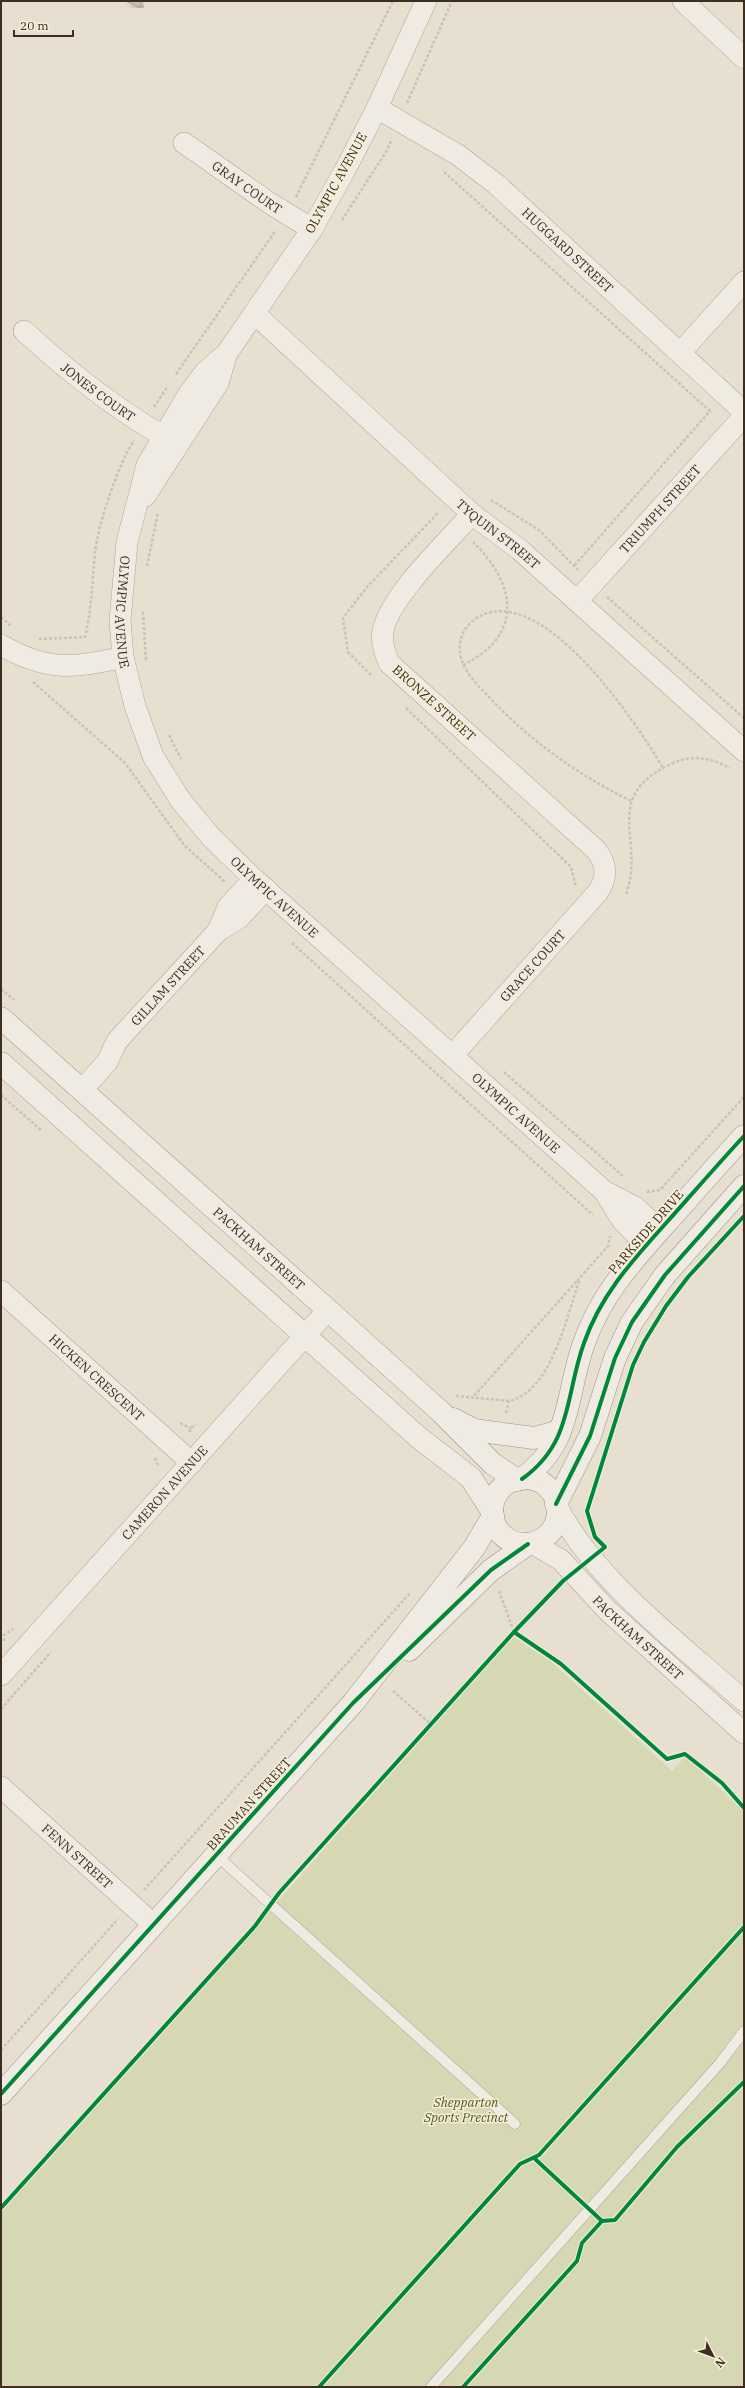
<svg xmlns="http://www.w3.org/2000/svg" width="745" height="2388" font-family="'IBM Plex Serif',serif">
  <defs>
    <filter id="shadow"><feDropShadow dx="3.5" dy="3.5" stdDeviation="2" flood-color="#0004"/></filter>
  </defs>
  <rect width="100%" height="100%" fill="#e7e0d1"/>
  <path fill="#d6d7b3" d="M 513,1637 L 550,1661 L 672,1771 L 685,1757 L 744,1811 L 744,2387 L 1,2387 L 1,2212 Z"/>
  <path fill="#cbbfb2" stroke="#a89c90" filter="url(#shadow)" d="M 125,1 L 142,1 L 140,7 Z"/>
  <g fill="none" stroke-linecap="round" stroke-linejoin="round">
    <defs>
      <g id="lane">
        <path d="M 216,1855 L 515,2124"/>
        <path d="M 431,2387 L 720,2063 L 744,2031"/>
      </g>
      <g id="street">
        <path id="s1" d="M 426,1 L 377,108 L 345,170 L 312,229 L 227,353 L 205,372 L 188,395 L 147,465 L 127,542 L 120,621 L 123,657 L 135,706 L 153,756 L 181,801 L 211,837 L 254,879 L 604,1191 L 635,1207 L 660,1230"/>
        <path d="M 683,1 L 744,58"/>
        <path id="s2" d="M 377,108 L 458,155 L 496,184 L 744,412"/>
        <path id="s3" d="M 184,143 L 271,204 L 312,229"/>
        <path id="s4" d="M 255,314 L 472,514 L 520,550 L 744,751"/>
        <path id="s5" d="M 24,331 C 70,373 122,415 178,444"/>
        <path d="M 680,353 L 744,282"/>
        <path d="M 145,496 L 218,383 L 227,353"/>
        <path id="s6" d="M 577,601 L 744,416"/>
        <path d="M 1,645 C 46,671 74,669 123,657"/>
        <path d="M 218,931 L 228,907 L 254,879"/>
        <path id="s7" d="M 452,1056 L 598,892 C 608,877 607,864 596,850 L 389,663 C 385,653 381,643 383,631 C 389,597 448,541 472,514"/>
        <path id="s8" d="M 82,1090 L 107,1062 L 117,1041 L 218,931 L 239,918 L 266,889"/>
        <path d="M 604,1191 L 622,1220 L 646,1245"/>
        <path id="s9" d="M 1,1291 L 192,1463"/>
        <path d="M 557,1506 C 592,1578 684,1647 744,1701"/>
        <path id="s10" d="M 532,1543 L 561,1560 L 608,1611 L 744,1733"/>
        <path id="s11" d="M 1,1675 L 328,1310"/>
        <path id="s12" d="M 1,1787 L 154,1925"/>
      </g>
      <g id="secondary">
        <path id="s13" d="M 1,1018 L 328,1310 L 442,1413 L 493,1464 L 517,1480"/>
        <path d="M 1,1063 L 418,1437 L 471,1478 L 492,1511"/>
        <path d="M 453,1419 L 474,1430 L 534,1438 L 560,1431"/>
        <circle cx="525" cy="1511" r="33"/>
        <path d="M 522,1479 C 573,1443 565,1395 584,1343 C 601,1294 633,1260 667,1222 C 693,1193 718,1164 744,1136"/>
        <path d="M 556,1504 L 590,1436 L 615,1358 L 632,1322 L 665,1275 L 744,1186"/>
        <path d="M 409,1650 L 491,1570 L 528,1544"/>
        <path d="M 1,2094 L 353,1703 L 474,1548 L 493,1516"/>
      </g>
    </defs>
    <use href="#lane" stroke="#ada599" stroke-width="11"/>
    <use href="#street" stroke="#ada599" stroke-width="22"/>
    <use href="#secondary" stroke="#9c958a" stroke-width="23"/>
    <g stroke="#c8c2b9" stroke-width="2.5" stroke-dasharray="3 2" stroke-linecap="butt">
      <path d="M 407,103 L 452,1"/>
      <path d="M 444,172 L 710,411 L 574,566"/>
      <path d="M 296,197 L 393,1"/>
      <path d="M 342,220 L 386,152 L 392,139"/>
      <path d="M 176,374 L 276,230"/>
      <path d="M 154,407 L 168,386"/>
      <path d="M 491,500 L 539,530 L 578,570"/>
      <path d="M 147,566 L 158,512"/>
      <path d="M 607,597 L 744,718"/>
      <path d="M 143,612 L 146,661"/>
      <path d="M 1,617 L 11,626"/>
      <path d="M 39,639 L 85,637 C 92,608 92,582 95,553 C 98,524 118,465 134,440"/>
      <path d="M 463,665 C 524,635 517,585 473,542"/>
      <path d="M 371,675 L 348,652 L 343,618 L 367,587 L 439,512"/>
      <path d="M 33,682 L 125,763 L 184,845 L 225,882"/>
      <path d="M 406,708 L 571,867 L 576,887"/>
      <path d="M 169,735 L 181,759"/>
      <path d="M 631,801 C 577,774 530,741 489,697 C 477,684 462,671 460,652 C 458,638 466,624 478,617 C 542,581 636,722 663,768"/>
      <path d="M 626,894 C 646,841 600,799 669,765 C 690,754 710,757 730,768"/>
      <path d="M 292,943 L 593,1215"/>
      <path d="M 1,989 L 14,1000"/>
      <path d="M 504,1072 L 624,1177"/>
      <path d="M 1,1095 L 42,1131"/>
      <path d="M 647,1192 L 660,1190 L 744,1097"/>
      <path d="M 577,1281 L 608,1246 L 610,1236"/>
      <path d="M 456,1396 L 509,1401 C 551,1392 566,1318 579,1282 L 577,1281 L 473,1397"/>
      <path d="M 506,1413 L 509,1401"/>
      <path d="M 180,1423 L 190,1428"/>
      <path d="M 190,1432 L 190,1428 L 196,1425"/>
      <path d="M 155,1458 L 158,1465"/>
      <path d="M 499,1591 L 514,1632"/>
      <path d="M 4,1641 L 4,1635 L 13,1629"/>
      <path d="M 393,1691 L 431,1724"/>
      <path d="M 1,1709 L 51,1652"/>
      <path d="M 144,1890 L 410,1593"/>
      <path d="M 1,2050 L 118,1919"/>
    </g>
    <use href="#lane" stroke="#efebe3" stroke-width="10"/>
    <use href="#street" stroke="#efebe3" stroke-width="21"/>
    <use href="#secondary" stroke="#efebe3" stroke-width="22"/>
    <defs>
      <g id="cycleway">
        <path d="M 522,1479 C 573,1443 565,1395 584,1343 C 601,1294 633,1260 667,1222 C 693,1193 718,1164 744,1136"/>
        <path d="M 556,1504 L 590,1436 L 615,1358 L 632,1322 L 665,1275 L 744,1186"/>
        <path d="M 514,1632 L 563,1581 L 605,1547 L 595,1537 L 587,1511 L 633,1365 L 644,1342 L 666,1306 L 688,1277 L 744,1216"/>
        <path d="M 1,2094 L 353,1703 L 491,1570 L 528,1544"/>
        <path d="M 534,2158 L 602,2221"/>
        <path d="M 1,2208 L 255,1926 L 279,1893 L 514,1632 L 561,1664 L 667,1759 L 685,1754 L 722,1783 L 744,1808"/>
        <path d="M 319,2387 L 520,2164 L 539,2155 L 744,1927"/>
        <path d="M 463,2387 L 577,2261 L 582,2243 L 602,2221 L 615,2220 L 677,2147 L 744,2082"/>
      </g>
    </defs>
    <use href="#cycleway" stroke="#f7eed8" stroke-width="6"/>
    <use href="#cycleway" stroke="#00873e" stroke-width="4"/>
  </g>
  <g text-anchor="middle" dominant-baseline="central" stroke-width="3" stroke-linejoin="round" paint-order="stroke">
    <g font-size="13" fill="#3d2e20" stroke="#f7eed8">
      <text transform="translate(336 183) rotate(-61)">OLYMPIC AVENUE</text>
      <text stroke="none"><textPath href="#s3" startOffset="77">GRAY COURT</textPath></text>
      <text stroke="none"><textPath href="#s2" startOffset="239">HUGGARD STREET</textPath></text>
      <text stroke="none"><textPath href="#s5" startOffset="96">JONES COURT</textPath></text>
      <text stroke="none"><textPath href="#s6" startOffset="124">TRIUMPH STREET</textPath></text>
      <text stroke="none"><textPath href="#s4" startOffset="328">TYQUIN STREET</textPath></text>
      <text stroke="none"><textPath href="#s1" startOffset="694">OLYMPIC AVENUE</textPath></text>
      <text transform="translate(434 703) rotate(42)">BRONZE STREET</text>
      <text stroke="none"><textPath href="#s1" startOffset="1030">OLYMPIC AVENUE</textPath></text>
      <text stroke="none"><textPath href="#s7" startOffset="121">GRACE COURT</textPath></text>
      <text stroke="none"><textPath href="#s8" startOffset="136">GILLAM STREET</textPath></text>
      <text stroke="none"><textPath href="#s1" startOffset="1354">OLYMPIC AVENUE</textPath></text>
      <text transform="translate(646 1232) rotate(-49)">PARKSIDE DRIVE</text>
      <text stroke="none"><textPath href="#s13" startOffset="346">PACKHAM STREET</textPath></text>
      <text stroke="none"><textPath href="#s9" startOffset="129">HICKEN CRESCENT</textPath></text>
      <text stroke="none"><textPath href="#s11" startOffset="245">CAMERON AVENUE</textPath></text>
      <text stroke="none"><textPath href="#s10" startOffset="143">PACKHAM STREET</textPath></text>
      <text transform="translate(249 1804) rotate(-48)">BRAUMAN STREET</text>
      <text stroke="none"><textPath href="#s12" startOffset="103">FENN STREET</textPath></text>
    </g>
    <g font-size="13" font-style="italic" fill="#4d5a26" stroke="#f7eed8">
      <text x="466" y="2102">Shepparton<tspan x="466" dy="15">Sports Precinct</tspan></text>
    </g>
  </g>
  <rect width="745" height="2388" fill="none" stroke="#3d2e20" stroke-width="4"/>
  <g transform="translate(713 2356) rotate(132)" stroke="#f7eed8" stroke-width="3" paint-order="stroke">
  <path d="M0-3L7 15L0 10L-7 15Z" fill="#3d2e20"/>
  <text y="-6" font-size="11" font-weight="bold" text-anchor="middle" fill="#3d2e20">N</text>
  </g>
  <path d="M14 30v6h59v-6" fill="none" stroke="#3d2e20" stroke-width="2"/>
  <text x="20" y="30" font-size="12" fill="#3d2e20" stroke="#f7eed8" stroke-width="3" paint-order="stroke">20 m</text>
</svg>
